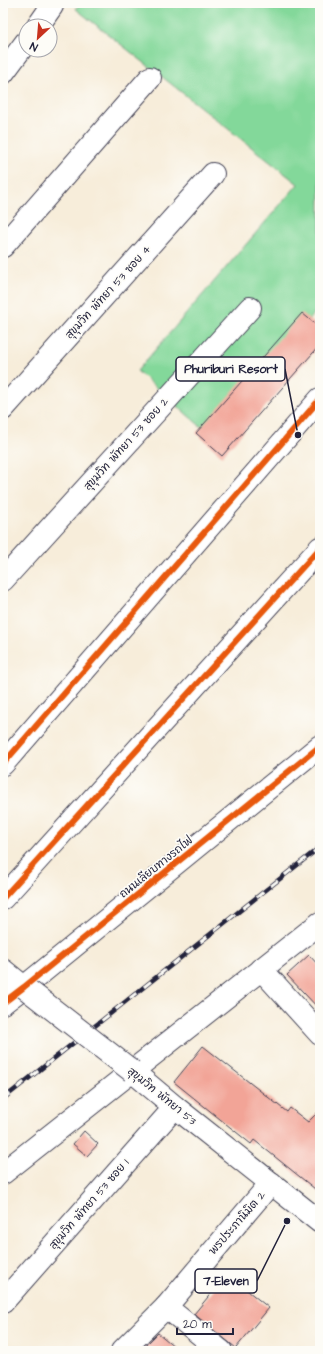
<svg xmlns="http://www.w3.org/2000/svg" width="323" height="1354" font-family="'Architects Daughter','Playpen Sans Thai',sans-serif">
  <rect width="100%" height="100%" fill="#fdfcf7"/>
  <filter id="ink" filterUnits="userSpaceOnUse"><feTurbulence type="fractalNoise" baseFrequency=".025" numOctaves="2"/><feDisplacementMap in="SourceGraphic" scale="8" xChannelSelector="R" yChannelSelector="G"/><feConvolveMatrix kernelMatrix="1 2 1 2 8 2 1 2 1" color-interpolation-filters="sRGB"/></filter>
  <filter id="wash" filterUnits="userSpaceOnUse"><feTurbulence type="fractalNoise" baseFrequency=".012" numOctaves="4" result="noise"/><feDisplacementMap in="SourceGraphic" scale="16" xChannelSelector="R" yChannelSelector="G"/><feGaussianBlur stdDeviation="0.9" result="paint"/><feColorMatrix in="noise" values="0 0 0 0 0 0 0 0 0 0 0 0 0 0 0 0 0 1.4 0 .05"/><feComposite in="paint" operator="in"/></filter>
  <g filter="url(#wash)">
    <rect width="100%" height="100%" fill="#f7edda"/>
    <path fill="#83d89a" stroke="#527d6a" d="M 80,3 L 320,3 L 320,307 L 207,432 L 137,371 L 298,184 L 76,9 Z"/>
    <g id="blocks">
      <g fill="#f2a497">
        <path d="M 302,313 L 320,328 L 320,345 L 222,456 L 196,433 Z"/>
        <path d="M 309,955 L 320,967 L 320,1010 L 287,975 Z"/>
        <path d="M 203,1046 L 287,1112 L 290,1108 L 308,1122 L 320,1110 L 320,1193 L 254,1140 L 251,1144 L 174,1082 Z"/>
        <path d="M 84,1131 L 98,1144 L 87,1156 L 73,1144 Z"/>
        <path d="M 227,1274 L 269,1308 L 236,1348 L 194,1314 Z"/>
        <path d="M 158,1333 L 180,1351 L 140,1351 Z"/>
      </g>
    </g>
  </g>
  <g filter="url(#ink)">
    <use href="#blocks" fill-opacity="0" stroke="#424053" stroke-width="1"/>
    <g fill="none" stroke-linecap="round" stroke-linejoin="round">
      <defs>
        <g id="minor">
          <path d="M 38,26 L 52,6 L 48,3"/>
          <path d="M 3,73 L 26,42"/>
          <path d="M 3,246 L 150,78"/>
          <path d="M 3,409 L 213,174"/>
          <path d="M 3,580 L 250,308"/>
          <path d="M 3,764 L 320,399"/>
          <path d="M 3,898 L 320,548"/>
          <path d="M 261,969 L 320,1034"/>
          <path d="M 3,970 L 24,987"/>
          <path d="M 3,1003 L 24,987 L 320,746"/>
          <path d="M 132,1071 L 175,1107 L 320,1222"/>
          <path d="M 3,1173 L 320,923"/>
          <path d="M 3,1302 L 175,1107"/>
          <path d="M 166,1307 L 221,1351"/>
          <path d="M 122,1351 L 166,1307 L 271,1183"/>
        </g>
      </defs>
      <use href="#minor" stroke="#424053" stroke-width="24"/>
      <use href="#minor" stroke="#fff" stroke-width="22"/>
      <defs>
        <path id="rail" d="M 3,1099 L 320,847"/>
      </defs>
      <use href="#rail" stroke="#22223b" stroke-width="4.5"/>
      <use href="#rail" stroke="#fdfcf7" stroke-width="3" stroke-dasharray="9" stroke-linecap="butt"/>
      <defs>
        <path id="minor-bridge" d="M 24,987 L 132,1071"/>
      </defs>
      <use href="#minor-bridge" stroke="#424053" stroke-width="24" stroke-linecap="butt"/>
      <use href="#minor-bridge" stroke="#fff" stroke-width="22"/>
      <defs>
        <g id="cycleway">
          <path d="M 3,764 L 320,399"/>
          <path d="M 3,898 L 320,548"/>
          <path d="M 3,1003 L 24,987 L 320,746"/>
        </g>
      </defs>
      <use href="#cycleway" stroke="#fdfcf7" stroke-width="8"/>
      <use href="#cycleway" stroke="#e8590c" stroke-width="6"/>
    </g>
  </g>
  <g text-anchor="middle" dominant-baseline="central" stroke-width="3.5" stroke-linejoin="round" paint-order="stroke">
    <g font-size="11" fill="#22223b" stroke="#fdfcf7">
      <text transform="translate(108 292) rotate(-48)">สุขุมวิท พัทยา 53 ซอย 4</text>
      <text transform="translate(126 444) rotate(-48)">สุขุมวิท พัทยา 53 ซอย 2</text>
      <text transform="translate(156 867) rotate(-39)">ถนนเลียบทางรถไฟ</text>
      <text transform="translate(162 1096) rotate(39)">สุขุมวิท พัทยา 53</text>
      <text transform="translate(89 1204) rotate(-49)">สุขุมวิท พัทยา 53 ซอย 1</text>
      <text transform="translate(237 1223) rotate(-49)">พรประภานิมิต 2</text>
    </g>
  </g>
  <path fill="none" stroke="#22223b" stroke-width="1.5" d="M298 435L285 369M287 1221L257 1281"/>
  <g fill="#22223b" stroke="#fdfcf7" stroke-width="1.5">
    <circle cx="298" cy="435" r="4"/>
    <circle cx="287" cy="1221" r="4"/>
  </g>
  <g fill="#fdfcf7" stroke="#22223b" stroke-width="1.5">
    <rect x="176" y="357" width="109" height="24" rx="4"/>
    <rect x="195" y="1269" width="62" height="24" rx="4"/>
  </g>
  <g font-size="12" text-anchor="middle" font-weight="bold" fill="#22223b">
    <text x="231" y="373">Phuriburi Resort</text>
    <text x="226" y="1285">7-Eleven</text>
  </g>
  <rect width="323" height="1354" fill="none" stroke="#fdfcf7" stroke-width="16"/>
  <g transform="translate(38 38) rotate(206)"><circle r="19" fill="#fdfcf7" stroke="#a5a5ac"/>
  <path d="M0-3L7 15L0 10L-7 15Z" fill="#c8321e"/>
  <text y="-6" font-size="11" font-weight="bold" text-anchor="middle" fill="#22223b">N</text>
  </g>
  <path d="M177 1328v6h56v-6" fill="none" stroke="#22223b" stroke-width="2"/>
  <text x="183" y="1328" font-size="12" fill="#22223b" stroke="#fdfcf7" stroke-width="3" paint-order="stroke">20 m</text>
</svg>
